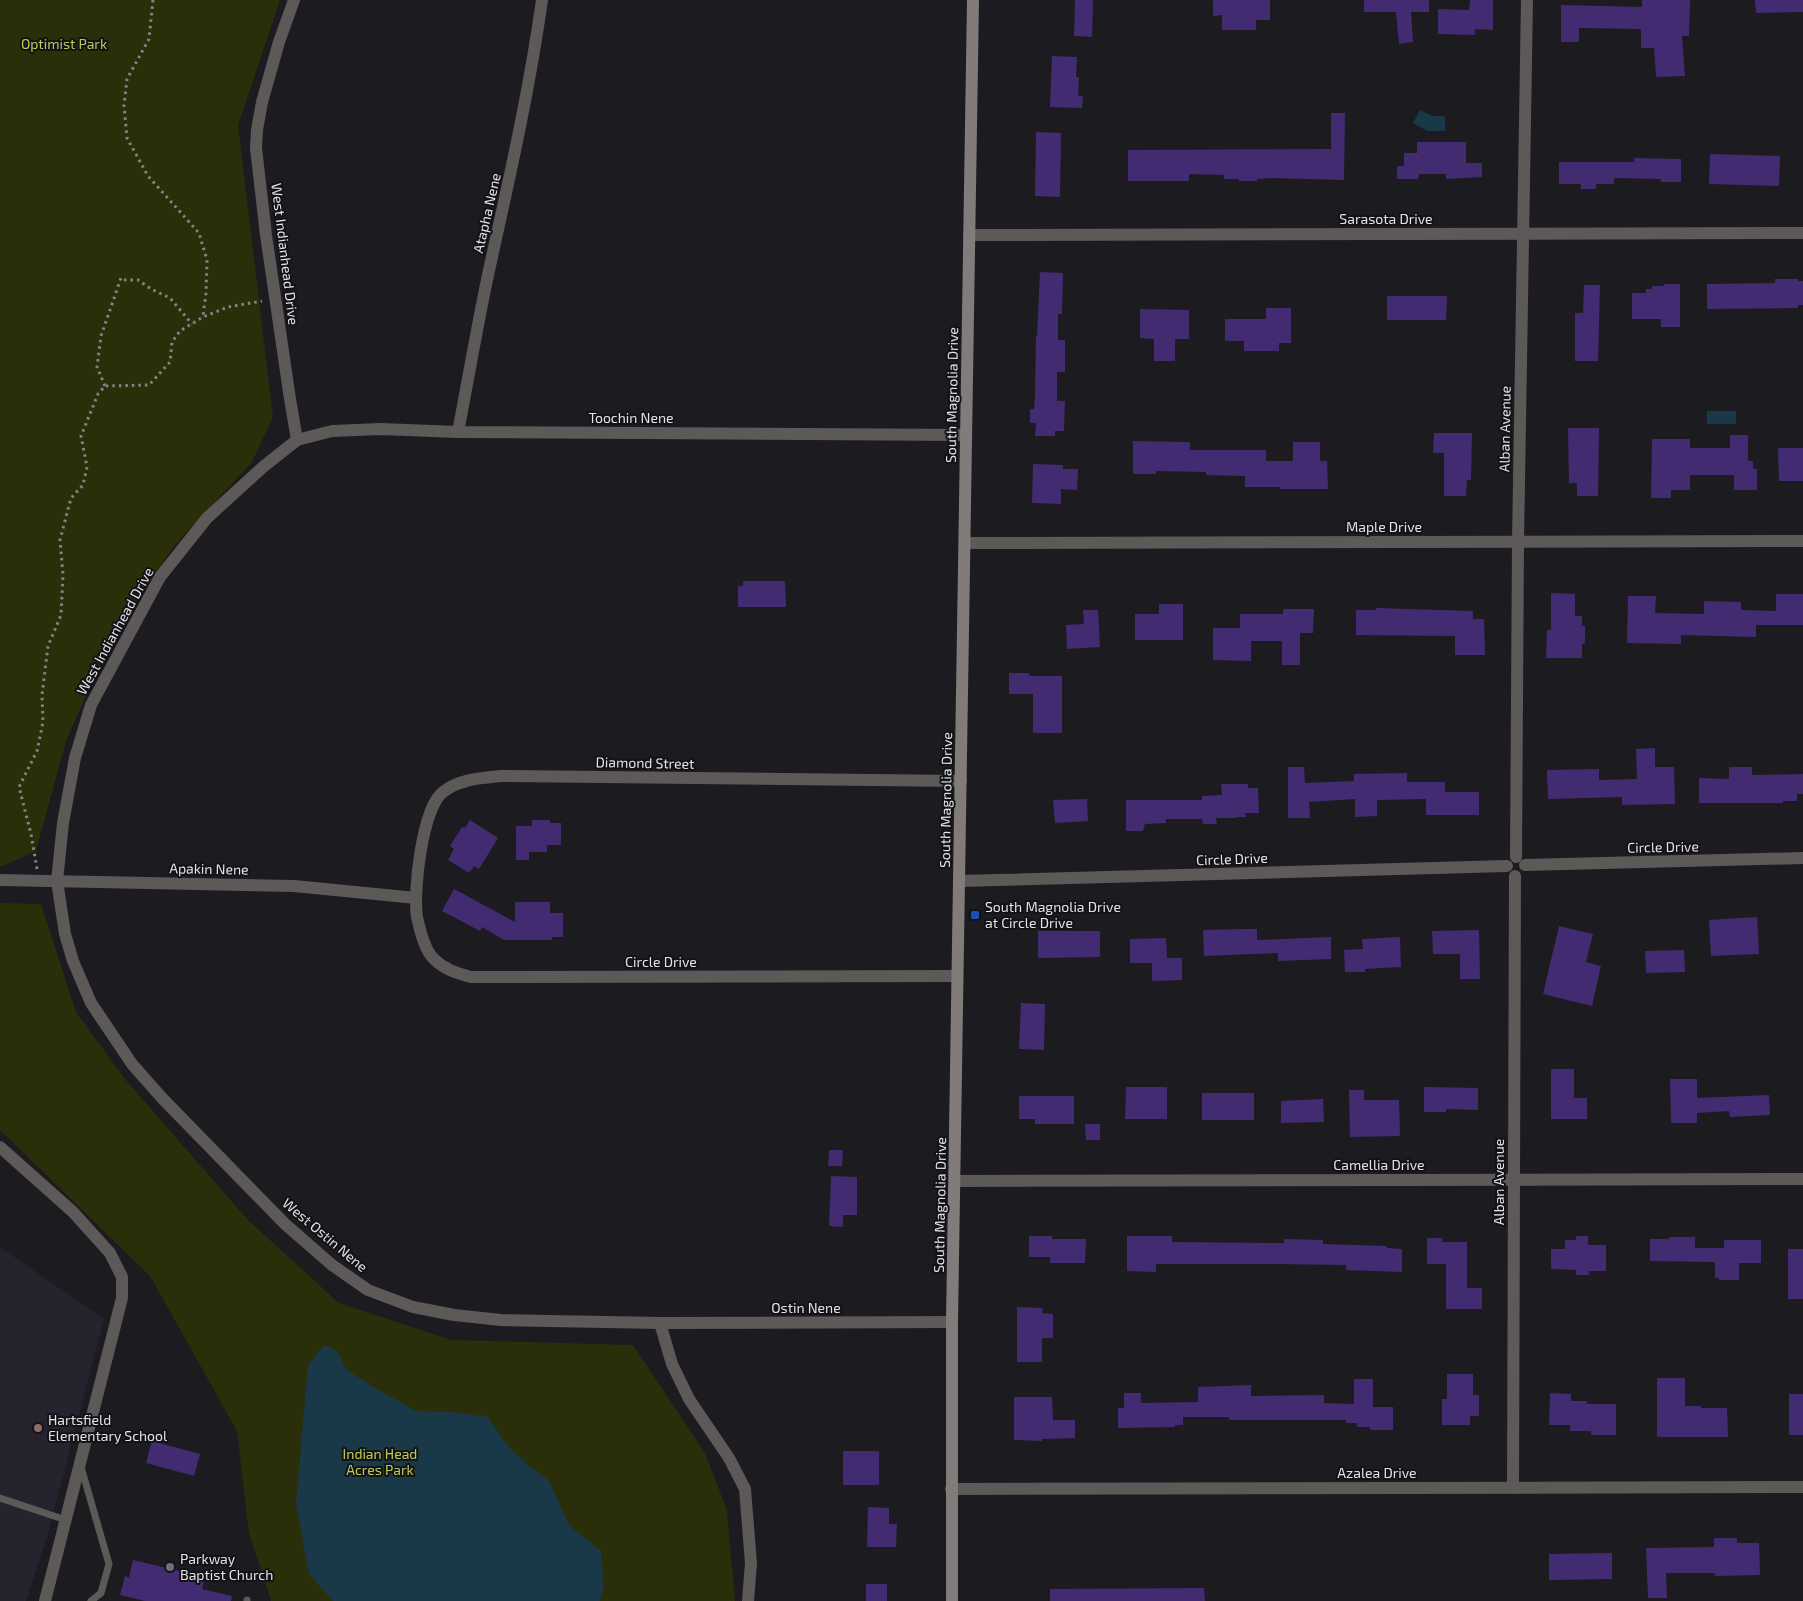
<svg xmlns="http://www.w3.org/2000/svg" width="1803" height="1601" font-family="'Exo 2',sans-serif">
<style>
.built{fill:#25232e}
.green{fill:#2a2f09}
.water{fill:#193948}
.building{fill:#432b72}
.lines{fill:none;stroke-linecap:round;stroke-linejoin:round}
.path{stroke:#848387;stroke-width:3;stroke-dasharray:2.5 4;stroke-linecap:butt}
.service{stroke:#5c5958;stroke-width:7}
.minor{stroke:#5c5958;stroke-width:12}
.tertiary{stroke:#5c5958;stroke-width:12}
.secondary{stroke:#817c7a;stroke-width:12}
.transit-dot{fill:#1a4fb4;stroke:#131217;stroke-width:2}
.education-dot{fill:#8d6e63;stroke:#131217;stroke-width:2}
.worship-dot{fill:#6b7280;stroke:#131217;stroke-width:2}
.labels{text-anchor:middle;stroke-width:4;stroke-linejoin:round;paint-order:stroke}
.park-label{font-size:14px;fill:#bccd53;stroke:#131217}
.street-label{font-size:14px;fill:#e3e2e6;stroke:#131217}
.poi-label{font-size:14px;fill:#e3e2e6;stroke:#131217;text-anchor:start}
</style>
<rect width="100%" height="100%" fill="#1c1b20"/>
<polygon class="built" points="0,1247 104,1319 47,1537 26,1601 0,1601"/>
<g class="green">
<polygon points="0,0 280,0 238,125 273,417 252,462 174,546 112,637 66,741 36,851 3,866 0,866"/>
<polygon points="0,903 41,904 76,1012 125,1079 247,1219 339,1303 451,1340 633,1345 705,1453 727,1510 735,1601 271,1601 249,1533 237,1431 150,1276 0,1130"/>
</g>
<g class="water">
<polygon points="1420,110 1433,116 1445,116 1445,131 1427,131 1413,123"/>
<rect x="1707" y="411" width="29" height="13"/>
<polygon points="324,1345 337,1351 347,1370 372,1386 416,1411 454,1412 488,1417 506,1444 527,1464 549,1481 569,1525 601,1551 604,1588 600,1601 333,1601 309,1574 296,1504 308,1365"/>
</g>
<g class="building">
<polygon points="1075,0 1093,0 1092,37 1074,36"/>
<polygon points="1213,0 1270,0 1270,20 1256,20 1256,30 1222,30 1222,15 1213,16"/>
<polygon points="1364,0 1429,0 1429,12 1411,12 1413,42 1399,44 1396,12 1364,12"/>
<polygon points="1470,0 1493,0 1493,30 1475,29 1475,35 1438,34 1438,9 1469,10"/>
<polygon points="1642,0 1690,0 1689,36 1682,36 1685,76 1656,77 1654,48 1641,48 1641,29 1579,28 1579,42 1561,42 1561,5 1642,7"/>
<polygon points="1755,0 1803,0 1803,12 1756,13"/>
<polygon points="1052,56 1077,57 1076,77 1079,77 1078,96 1083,96 1082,108 1050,107"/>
<polygon points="1331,113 1345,113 1344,180 1270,178 1257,179 1257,181 1239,181 1239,179 1224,179 1224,175 1189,174 1189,181 1128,181 1128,150 1331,149"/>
<polygon points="1036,132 1061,133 1060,197 1035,196"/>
<polygon points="1417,142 1466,142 1466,163 1482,163 1482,177 1446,179 1446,174 1419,174 1418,179 1397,179 1397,166 1404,166 1404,153 1417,153"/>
<polygon points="1710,154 1780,156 1779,186 1709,184"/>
<polygon points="1634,158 1681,159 1681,182 1661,182 1661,179 1614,178 1614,184 1596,184 1596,189 1581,189 1581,184 1559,184 1559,162 1634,162"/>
<polygon points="1040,272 1063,273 1062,314 1058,314 1058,340 1065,340 1065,372 1057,372 1057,401 1065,401 1064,431 1055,431 1055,436 1035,436 1036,423 1030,423 1030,409 1034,409 1035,397 1036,336 1037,336"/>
<polygon points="1775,279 1798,279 1798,281 1803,281 1803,305 1798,305 1798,308 1707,309 1707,284 1775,283"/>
<polygon points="1664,284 1680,284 1680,327 1661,327 1661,319 1632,319 1632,293 1646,293 1646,289 1652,289 1652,286 1664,286"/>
<polygon points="1584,285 1600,285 1598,361 1575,361 1575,313 1583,313"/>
<polygon points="1387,296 1447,296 1446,320 1387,320"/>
<polygon points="1266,308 1291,308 1291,343 1279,343 1279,351 1244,351 1244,341 1225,341 1225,319 1266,319"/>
<polygon points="1140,309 1189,310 1189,339 1175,339 1175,361 1154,361 1154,339 1140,338"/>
<polygon points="1568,428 1599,428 1598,496 1577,496 1577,483 1569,483"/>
<polygon points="1434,433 1472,433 1471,480 1467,480 1466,496 1444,496 1444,453 1433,453"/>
<polygon points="1730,435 1748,435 1748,461 1753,461 1753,469 1757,469 1757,490 1734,490 1734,475 1690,475 1690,490 1671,490 1671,498 1651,498 1652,439 1690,439 1690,448 1730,448"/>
<polygon points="1133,441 1190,442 1190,450 1266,450 1266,461 1293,461 1293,442 1320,442 1320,461 1327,461 1328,489 1280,489 1280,487 1245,487 1245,476 1206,475 1206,472 1156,471 1156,474 1133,474"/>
<polygon points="1778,448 1803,448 1803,481 1779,481"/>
<polygon points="1033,464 1063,465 1063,469 1078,469 1077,490 1061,489 1061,504 1032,503"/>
<polygon points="743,581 785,581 786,607 738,607 738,586 743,586"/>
<polygon points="1551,593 1575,594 1575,616 1582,616 1582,626 1585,626 1585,643 1582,644 1582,658 1546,658 1547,630 1551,630"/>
<polygon points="1776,594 1803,594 1803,625 1756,625 1756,637 1681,635 1681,644 1627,643 1628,596 1656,596 1655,613 1704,614 1704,601 1741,602 1741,610 1776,611"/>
<polygon points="1159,604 1183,604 1183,640 1135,640 1135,614 1159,614"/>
<polygon points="1376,608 1473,611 1473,619 1484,619 1485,655 1455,655 1455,636 1356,635 1356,610 1376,610"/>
<polygon points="1283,609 1314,609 1313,633 1300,633 1300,665 1282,665 1282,641 1251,641 1251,661 1213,660 1213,628 1240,628 1240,614 1283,614"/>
<polygon points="1083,610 1098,610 1100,647 1067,649 1066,625 1084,624"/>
<polygon points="1009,673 1029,673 1029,676 1062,676 1062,733 1033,733 1033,694 1009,694"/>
<polygon points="1655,748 1655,767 1674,767 1675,804 1622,805 1622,797 1548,799 1547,770 1599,769 1599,780 1637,779 1636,749"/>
<polygon points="1288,767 1304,767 1305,783 1354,781 1354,774 1407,773 1407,782 1445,782 1445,792 1479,792 1479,815 1426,815 1426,799 1377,800 1377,816 1355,817 1355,799 1309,802 1310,818 1288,818"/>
<polygon points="1729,767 1752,767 1752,775 1803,774 1803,794 1797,794 1797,801 1783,801 1783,803 1699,803 1699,778 1729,779"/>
<polygon points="1221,784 1248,784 1248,788 1258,788 1259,813 1245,813 1246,817 1237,817 1237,818 1216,818 1217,824 1203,824 1202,819 1166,819 1166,823 1145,824 1143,831 1126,831 1126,800 1202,800 1202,796 1222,795"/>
<polygon points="1087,799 1088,821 1055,823 1053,800"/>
<polygon points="470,820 498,838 479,869 474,866 469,873 448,860 454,849 450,846 462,827 465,828"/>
<polygon points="532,820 550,820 550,823 561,823 561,845 547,845 547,852 529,852 529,860 516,860 516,826 532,826"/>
<polygon points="454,889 515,922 515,902 550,902 550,913 563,913 563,937 552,937 552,940 504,940 482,927 480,931 442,911"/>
<polygon points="1757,917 1759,954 1711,956 1709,920"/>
<polygon points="1559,926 1593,934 1586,962 1601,966 1592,1006 1543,994"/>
<polygon points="1244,929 1257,929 1257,940 1331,937 1331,959 1278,961 1278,953 1204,956 1203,930"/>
<polygon points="1479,930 1480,979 1460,979 1460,954 1433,954 1432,931"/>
<polygon points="1038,931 1100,931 1100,957 1038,958"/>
<polygon points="1400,937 1401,967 1365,969 1365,972 1345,972 1344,950 1363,949 1362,939"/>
<polygon points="1166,938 1167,958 1182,958 1182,980 1152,981 1152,963 1130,963 1130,939"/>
<polygon points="1684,950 1685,972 1646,973 1645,951"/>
<polygon points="1021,1003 1045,1004 1044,1050 1019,1049"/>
<polygon points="1551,1069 1574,1069 1574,1098 1587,1098 1587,1119 1551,1119"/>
<polygon points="1670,1079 1697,1079 1697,1098 1769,1095 1770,1115 1730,1117 1729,1111 1697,1113 1697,1123 1671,1123"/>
<polygon points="1126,1087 1167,1087 1167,1119 1125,1119"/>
<polygon points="1424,1087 1478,1088 1478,1110 1446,1109 1446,1112 1424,1112"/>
<polygon points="1349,1090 1364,1090 1364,1100 1399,1100 1400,1136 1350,1137"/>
<rect x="1202" y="1093" width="52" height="27"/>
<polygon points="1019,1096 1074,1096 1074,1124 1035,1124 1035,1119 1019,1119"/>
<polygon points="1323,1099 1324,1122 1281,1123 1281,1101"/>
<polygon points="1085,1124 1100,1124 1100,1140 1086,1140"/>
<polygon points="829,1150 843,1150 842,1166 828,1166"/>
<polygon points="831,1176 857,1177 857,1215 843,1215 843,1227 829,1226"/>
<polygon points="1029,1236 1052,1236 1052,1239 1086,1239 1085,1263 1050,1263 1050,1257 1029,1257"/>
<polygon points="1127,1236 1172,1236 1172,1242 1284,1243 1284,1239 1323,1240 1323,1244 1387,1246 1387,1248 1402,1249 1402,1272 1346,1270 1346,1265 1274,1264 1156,1264 1156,1272 1127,1271"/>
<polygon points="1576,1236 1588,1236 1588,1245 1606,1245 1606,1271 1589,1271 1589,1275 1576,1275 1576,1270 1551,1269 1551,1249 1565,1249 1565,1240 1576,1240"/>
<polygon points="1669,1237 1695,1237 1695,1248 1724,1248 1724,1240 1761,1240 1761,1263 1739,1263 1739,1280 1719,1280 1719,1278 1715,1278 1715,1262 1650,1261 1650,1239 1669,1239"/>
<polygon points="1427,1238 1442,1238 1442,1242 1467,1242 1467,1288 1482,1288 1482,1309 1446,1309 1446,1264 1427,1264"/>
<rect x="1788" y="1249" width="15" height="50"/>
<polygon points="1017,1307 1043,1308 1042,1313 1053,1314 1053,1338 1042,1338 1042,1362 1017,1362"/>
<polygon points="1447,1374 1473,1374 1473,1395 1479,1395 1479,1416 1470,1416 1470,1425 1442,1425 1442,1399 1447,1399"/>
<polygon points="1657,1378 1685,1378 1685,1406 1701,1406 1701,1408 1727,1408 1728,1437 1657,1437"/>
<polygon points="1354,1379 1373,1379 1373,1407 1393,1407 1393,1430 1370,1430 1370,1427 1357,1427 1357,1423 1346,1423 1346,1420 1229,1420 1229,1417 1183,1417 1183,1425 1175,1425 1175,1427 1118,1428 1118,1408 1124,1408 1124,1393 1141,1393 1141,1403 1198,1402 1198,1387 1251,1385 1251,1396 1324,1395 1324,1403 1354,1404"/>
<polygon points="1550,1393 1571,1394 1571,1401 1587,1401 1587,1404 1616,1404 1616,1435 1591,1435 1591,1431 1570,1431 1570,1425 1549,1425"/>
<rect x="1789" y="1394" width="14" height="41"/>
<polygon points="1014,1397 1052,1397 1053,1420 1075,1420 1075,1438 1042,1439 1042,1441 1014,1440"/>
<polygon points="152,1441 200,1454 194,1476 146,1463"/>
<rect x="843" y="1451" width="36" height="34"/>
<polygon points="868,1507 889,1508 889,1524 897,1524 896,1547 867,1547"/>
<polygon points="1714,1538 1737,1538 1737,1543 1759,1543 1760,1575 1715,1576 1715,1573 1666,1573 1667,1598 1648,1598 1646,1548 1714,1547"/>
<polygon points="1612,1553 1612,1579 1549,1580 1549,1554"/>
<polygon points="133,1560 205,1577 202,1589 232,1596 231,1601 145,1601 120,1595 125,1576 129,1578"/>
<rect x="866" y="1584" width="21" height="17"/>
<polygon points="1204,1588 1205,1601 1050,1601 1050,1589"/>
</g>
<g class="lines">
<g class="path">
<polyline points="153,0 149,39 127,79 124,105 127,138 148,176 199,233 207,260 206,293 203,316"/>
<polyline points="105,386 97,367 101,336 121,278 123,280 138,280 151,289 170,298 192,324"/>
<polyline points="37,869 31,834 19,787 37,751 43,722 42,695 48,646 61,615 63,575 60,540 71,498 83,485 87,467 81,436 98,394 105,386 149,385 170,362 172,342 180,331 203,317 228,307 262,301"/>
</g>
<g class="service">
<polyline points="81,1467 109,1564 101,1593 91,1601"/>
<polyline points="0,1498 66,1520"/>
<polyline points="247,1601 247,1600"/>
</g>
<g class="minor">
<polyline points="294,0 279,42 262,102 257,130 256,148 266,235 290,399 297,440"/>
<polyline points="969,235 1803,233"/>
<path d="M 458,432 C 468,380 477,327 488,275 C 508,184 529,93 542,0"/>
<polyline points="966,543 1803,541"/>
<polyline points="1516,857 1518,542 1527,0"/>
<polyline points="0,880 294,886 416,898"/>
<path d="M 957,976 L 471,977 C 457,973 445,970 434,959 C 424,949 420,930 417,917 C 413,892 422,808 443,792 C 460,779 481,778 501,776 L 961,781"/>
<polyline points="0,1147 73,1212 110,1253 122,1277 122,1298 45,1601"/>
<polyline points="956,1181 1803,1179"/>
<polyline points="952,1322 660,1323 501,1320 454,1315 413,1307 368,1290 332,1265 285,1224 162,1098 132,1064 91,1003 73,961 65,934 57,881 63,823 75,758 91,705 160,577 207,518 263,467 297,440 332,431 381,429 458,432 966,435"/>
<polyline points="660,1323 672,1364 689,1399 729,1458 745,1489 751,1563 748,1601"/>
<polyline points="1513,1488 1515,876"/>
<polyline points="951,1489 1803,1487"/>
</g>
<g class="tertiary">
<polyline points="1525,865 1803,858"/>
<polyline points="959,881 1507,866"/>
</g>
<polyline class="secondary" points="952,1601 952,1322 973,0"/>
</g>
<rect class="transit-dot" x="970" y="910" width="10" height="10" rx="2.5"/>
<circle class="education-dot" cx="38" cy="1428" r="5"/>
<circle class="worship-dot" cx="170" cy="1567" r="5"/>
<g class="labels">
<g class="park-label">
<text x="64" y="49">Optimist Park</text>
<text x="380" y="1459">Indian Head<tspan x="380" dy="16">Acres Park</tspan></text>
</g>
<g class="street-label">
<text transform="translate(487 213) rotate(-77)" y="5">Atapha Nene</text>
<text x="1386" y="224">Sarasota Drive</text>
<text transform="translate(285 254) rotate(83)" y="5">West Indianhead Drive</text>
<text transform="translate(952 395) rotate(-89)" y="5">South Magnolia Drive</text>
<text x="631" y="423">Toochin Nene</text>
<text transform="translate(1505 429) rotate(-89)" y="5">Alban Avenue</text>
<text x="1384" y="532">Maple Drive</text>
<text transform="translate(115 631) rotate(-61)" y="5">West Indianhead Drive</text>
<text transform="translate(645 763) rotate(1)" y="5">Diamond Street</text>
<text transform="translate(946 800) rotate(-89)" y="5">South Magnolia Drive</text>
<text transform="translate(1663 847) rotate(-1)" y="5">Circle Drive</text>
<text transform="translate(1232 859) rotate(-2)" y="5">Circle Drive</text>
<text transform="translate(209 869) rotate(1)" y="5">Apakin Nene</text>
<text x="661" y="967">Circle Drive</text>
<text x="1379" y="1170">Camellia Drive</text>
<text transform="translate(1499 1182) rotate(-90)" y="5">Alban Avenue</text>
<text transform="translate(940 1205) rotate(-89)" y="5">South Magnolia Drive</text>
<text transform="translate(325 1235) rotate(40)" y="5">West Ostin Nene</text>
<text x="806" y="1313">Ostin Nene</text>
<text x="1377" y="1478">Azalea Drive</text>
</g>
<g class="poi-label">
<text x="985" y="912">South Magnolia Drive<tspan x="985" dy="16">at Circle Drive</tspan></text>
<text x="48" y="1425">Hartsfield<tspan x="48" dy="16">Elementary School</tspan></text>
<text x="180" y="1564">Parkway<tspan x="180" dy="16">Baptist Church</tspan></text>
</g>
</g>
</svg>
